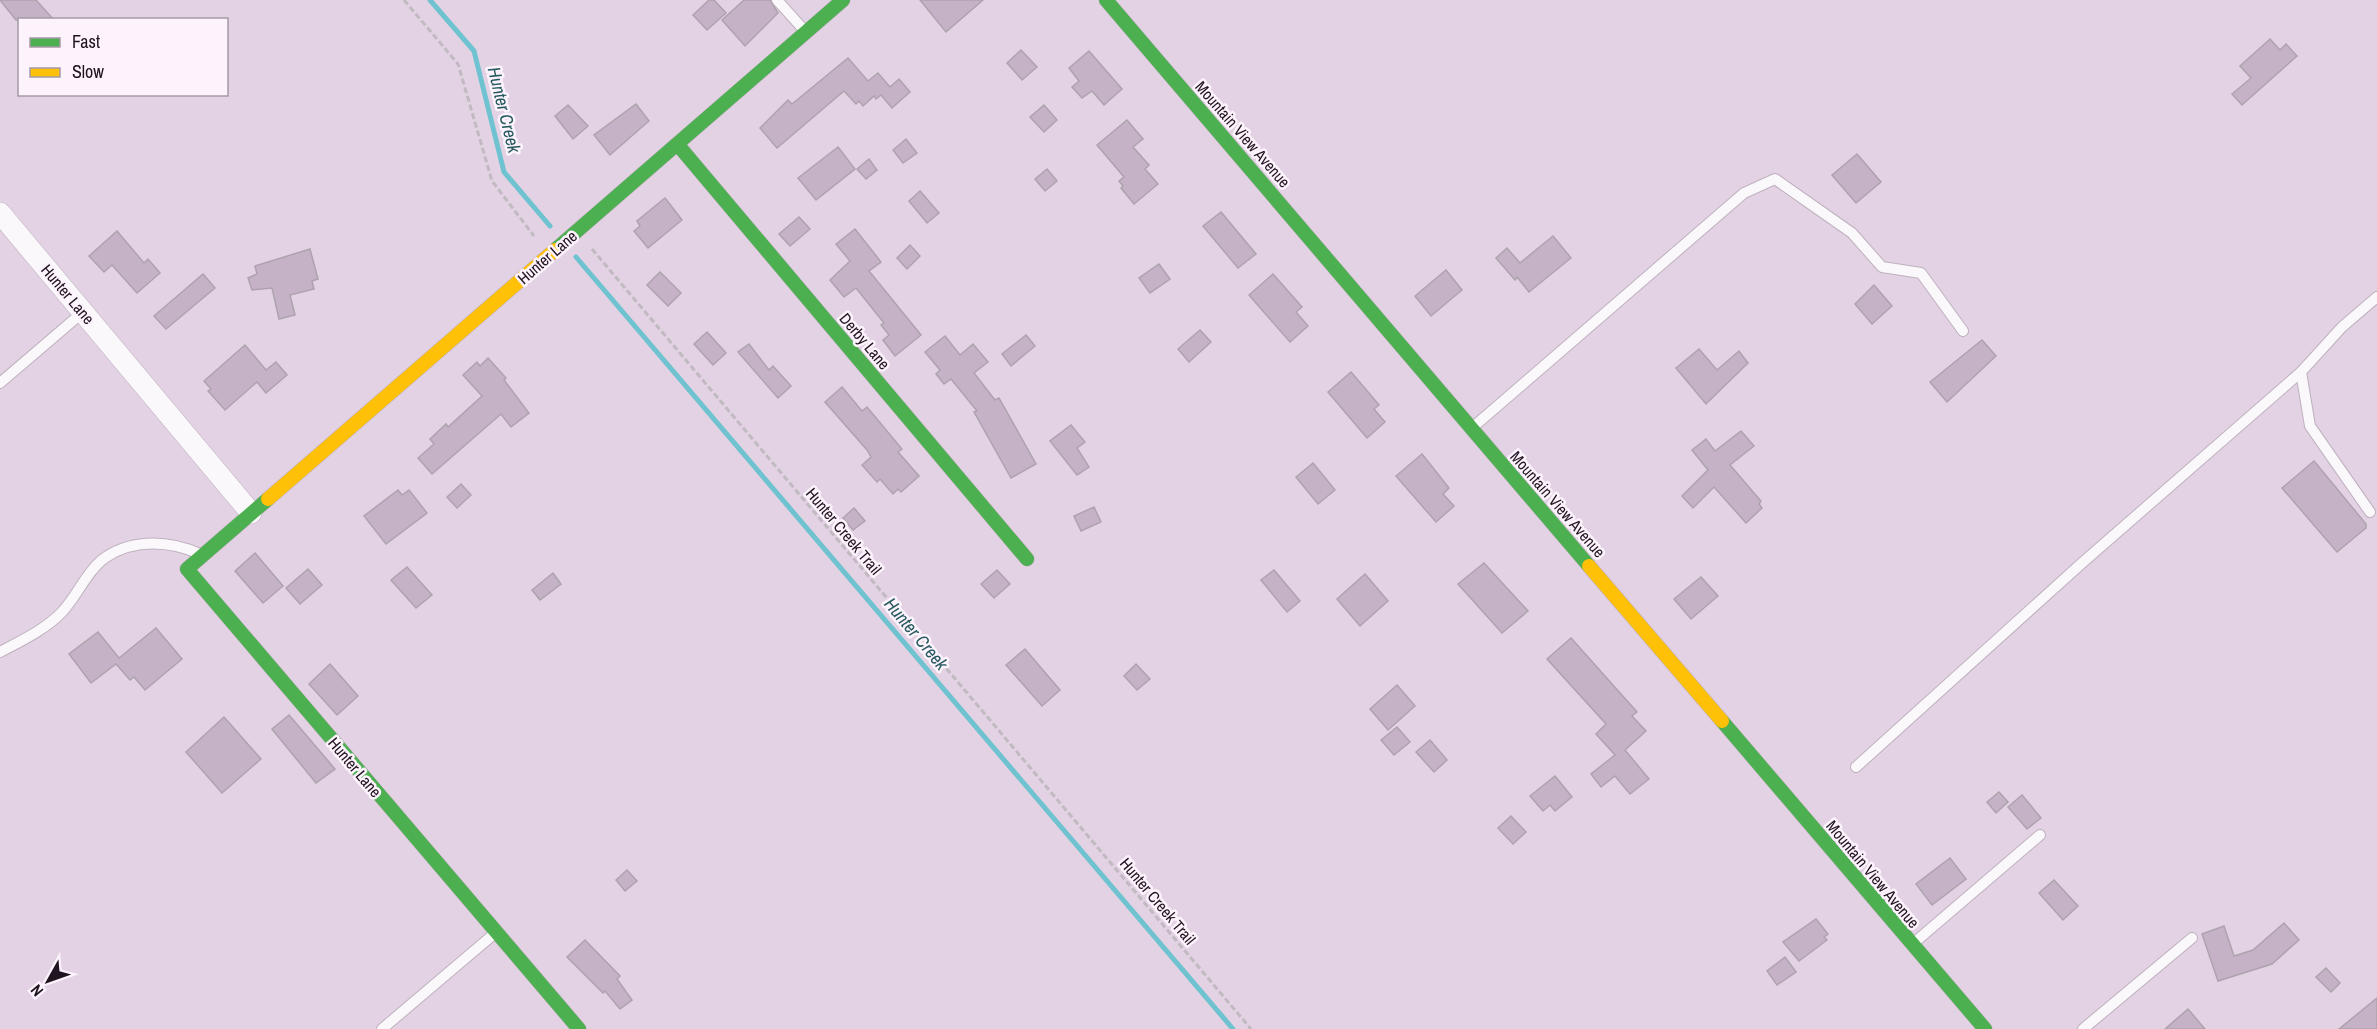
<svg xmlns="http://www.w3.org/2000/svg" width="2377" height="1029" font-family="'Archivo Narrow',sans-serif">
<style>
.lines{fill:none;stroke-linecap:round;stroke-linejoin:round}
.stream{stroke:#6fc2cf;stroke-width:5}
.building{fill:#c5b2c6;stroke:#afa2af;stroke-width:1.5}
.lane-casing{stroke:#beb1bf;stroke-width:12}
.street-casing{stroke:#beb1bf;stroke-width:22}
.fast-casing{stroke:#beb1bf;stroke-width:15}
.slow-casing{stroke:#beb1bf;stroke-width:15}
.path{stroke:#c1bac1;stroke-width:3;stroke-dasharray:6 3;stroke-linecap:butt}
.lane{stroke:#fbf8fb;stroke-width:10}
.street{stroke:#fbf8fb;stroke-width:21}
.fast{stroke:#4caf50;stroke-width:14}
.slow{stroke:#ffc107;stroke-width:14}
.labels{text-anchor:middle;stroke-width:5;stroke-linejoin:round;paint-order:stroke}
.street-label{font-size:16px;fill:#1f1420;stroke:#fdf3fd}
.water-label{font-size:18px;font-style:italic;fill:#265a5f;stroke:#fdf3fd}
</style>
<rect width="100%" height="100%" fill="#e3d2e3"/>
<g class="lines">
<g class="stream">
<polyline points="430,0 474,51 504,172 550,226"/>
<polyline points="576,257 1233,1029"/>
</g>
</g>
<g class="building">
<polygon points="0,0 36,0 54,20 16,20"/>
<polygon points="709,0 714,0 726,13 707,30 693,15"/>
<polygon points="744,0 770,0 778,13 745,46 722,20"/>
<polygon points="920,0 983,0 946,32"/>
<polygon points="2270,39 2280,50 2286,44 2297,56 2242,105 2232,94 2251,78 2240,66"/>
<polygon points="1021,50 1037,67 1022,80 1007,63"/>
<polygon points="1089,51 1122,89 1104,105 1092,91 1082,98 1072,87 1079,81 1069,68"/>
<polygon points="848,58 868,81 878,73 890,87 899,79 910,92 892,108 881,95 876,99 874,96 863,106 859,101 856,104 844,91 777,148 760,128 788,100 792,104"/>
<polygon points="636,104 649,121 610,155 594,135"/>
<polygon points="568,105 588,126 573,139 555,116"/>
<polygon points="1044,105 1057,120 1044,132 1030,117"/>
<polygon points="1127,120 1143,139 1133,147 1149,165 1145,169 1158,184 1134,204 1121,188 1123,186 1119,181 1124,177 1097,145"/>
<polygon points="906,139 917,153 903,163 893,150"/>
<polygon points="838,147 855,169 816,200 798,178"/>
<polygon points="1857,154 1881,182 1856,203 1832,175"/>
<polygon points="869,159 877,170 866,179 857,169"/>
<polygon points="1047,169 1057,181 1045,191 1035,179"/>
<polygon points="920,191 939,213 927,223 909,201"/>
<polygon points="665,198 682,220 648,248 634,231 640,226 637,221"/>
<polygon points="1221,212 1256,254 1238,268 1203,226"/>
<polygon points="799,217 810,229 790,246 779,234"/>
<polygon points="855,229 881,262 869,271 921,335 895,356 883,340 889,335 881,325 884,323 856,288 844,297 830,280 850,261 836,244"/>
<polygon points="117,231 144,263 148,259 160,273 137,293 112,265 104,272 89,256"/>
<polygon points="1553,236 1571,258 1529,292 1517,277 1515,280 1496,258 1507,248 1520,263"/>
<polygon points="910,245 920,256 907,269 897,258"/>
<polygon points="310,249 318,279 312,281 314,289 290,295 295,315 279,319 272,288 252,290 248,278 257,274 255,266"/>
<polygon points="1159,264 1170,279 1150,293 1139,278"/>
<polygon points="1446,270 1462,290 1431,316 1415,296"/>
<polygon points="660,272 681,293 668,306 647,285"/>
<polygon points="203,274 215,288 166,329 154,316"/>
<polygon points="1273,274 1302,307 1296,312 1308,326 1290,342 1249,295"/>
<polygon points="1874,285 1892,306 1872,324 1855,304"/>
<polygon points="1200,330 1211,342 1189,362 1178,349"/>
<polygon points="707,332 726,353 713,365 694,344"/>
<polygon points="1026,335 1035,346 1011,366 1002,354"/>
<polygon points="945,336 960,355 973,344 988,362 974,373 995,400 999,398 1036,464 1011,478 974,412 977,411 951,379 944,384 936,374 940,370 925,352"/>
<polygon points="1982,340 1996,356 1947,402 1930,382"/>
<polygon points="749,344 769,370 773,366 791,386 778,398 738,352"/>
<polygon points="245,345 266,370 276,362 287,375 266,393 257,382 225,410 208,391 211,389 204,381"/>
<polygon points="1699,349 1717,370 1739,351 1748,363 1706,404 1676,368"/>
<polygon points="488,358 506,378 504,380 529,413 511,427 501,414 432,474 418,458 434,444 430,439 446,424 448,427 482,396 463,375 477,362 480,366"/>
<polygon points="1351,372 1379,405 1374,409 1385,422 1367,438 1328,392"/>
<polygon points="842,387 862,411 867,407 902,449 898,452 919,476 901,492 898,489 893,494 880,479 877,482 862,465 871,457 867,450 825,402"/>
<polygon points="1071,425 1085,442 1077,448 1089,467 1077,475 1050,441"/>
<polygon points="1741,431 1754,446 1730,465 1761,501 1759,504 1762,508 1746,523 1714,487 1693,508 1682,496 1708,470 1692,450 1706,439 1715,451"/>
<polygon points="1422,454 1449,488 1443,494 1454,506 1436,522 1396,476"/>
<polygon points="2314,461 2366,524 2366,528 2337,552 2282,488"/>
<polygon points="1313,463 1335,490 1318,504 1296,477"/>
<polygon points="461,484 471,495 457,508 447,497"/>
<polygon points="398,490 402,495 409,490 427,513 386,544 364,516"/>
<polygon points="1094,507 1101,522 1081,531 1074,516"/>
<polygon points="854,508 865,521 853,530 843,518"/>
<polygon points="255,553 283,586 263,603 235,571"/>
<polygon points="1484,563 1528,611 1502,633 1458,584"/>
<polygon points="407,567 432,595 416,608 391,580"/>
<polygon points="308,569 322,585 300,604 286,588"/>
<polygon points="997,570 1010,584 994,598 981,584"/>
<polygon points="1274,570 1300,601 1287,612 1261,580"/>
<polygon points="553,573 561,584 540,600 532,590"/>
<polygon points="1365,574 1388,601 1360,626 1337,599"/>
<polygon points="1701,577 1718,596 1691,619 1674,599"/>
<polygon points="156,628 182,659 145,690 134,677 130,680 116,664 91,683 69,654 98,632 119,658"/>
<polygon points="1571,638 1637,712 1632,716 1646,731 1625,750 1649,779 1630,794 1615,776 1601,787 1591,774 1615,755 1596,734 1606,724 1547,659"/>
<polygon points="1025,649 1060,690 1042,706 1006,665"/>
<polygon points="330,664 358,696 337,715 309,684"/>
<polygon points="1136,664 1150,679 1137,690 1124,676"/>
<polygon points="1397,685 1415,706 1388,730 1370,709"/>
<polygon points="289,715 335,769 316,783 272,729"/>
<polygon points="224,717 261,759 222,793 186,752"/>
<polygon points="1397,727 1410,742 1394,755 1381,740"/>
<polygon points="1430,740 1447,760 1434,772 1416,752"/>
<polygon points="1555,776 1572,797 1555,811 1550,805 1543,811 1530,796"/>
<polygon points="1999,792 2008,802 1996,813 1987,802"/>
<polygon points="2022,795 2041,818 2027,829 2008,807"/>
<polygon points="1511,816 1526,832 1513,844 1498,828"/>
<polygon points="1950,858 1966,879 1932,905 1916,884"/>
<polygon points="627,870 637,881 625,891 616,880"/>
<polygon points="2054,880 2078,906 2063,920 2039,893"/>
<polygon points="1816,919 1828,934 1824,937 1827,940 1799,961 1783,942"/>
<polygon points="2284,923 2299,940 2272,964 2218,981 2202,934 2224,926 2234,956 2253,950"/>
<polygon points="585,940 620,976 617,979 632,1000 620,1009 605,991 603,993 567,957"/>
<polygon points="1785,957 1796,972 1777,985 1767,971"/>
<polygon points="2326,968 2340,983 2331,992 2316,977"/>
<polygon points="2377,998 2377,1029 2339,1029"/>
<polygon points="2188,1009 2205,1029 2165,1029"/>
</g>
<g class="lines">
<g class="lane-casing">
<g id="lane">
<polyline points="777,0 804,30"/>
<polyline points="0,383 83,312"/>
<polyline points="1472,428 1744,193 1775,179 1852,233 1882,267 1921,273 1963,331"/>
<polyline points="2370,512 2310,426 2301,372 2342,327 2377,297"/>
<path d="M 0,652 C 21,641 46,629 62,612 C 77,596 88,569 106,557 C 135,538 171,541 200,554"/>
<polyline points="1856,767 2082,563 2301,372"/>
<polyline points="1915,942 2040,835"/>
<polyline points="382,1029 494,934"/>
<polyline points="2083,1029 2192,938"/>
</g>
</g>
<g class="street-casing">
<polyline id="street" points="0,213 251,513"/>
</g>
<g class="fast-casing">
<g id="fast">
<polyline points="1106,0 1589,566"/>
<polyline points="678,145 1027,559"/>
<polyline points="555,250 843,0"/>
<polyline points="268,499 187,569 579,1029"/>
<polyline points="1722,721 1985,1029"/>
</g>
</g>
<g class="slow-casing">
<g id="slow">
<polyline points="268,499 555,250"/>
<polyline points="1589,566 1722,721"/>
</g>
</g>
<g class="path">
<polyline points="404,0 458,64 492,181 534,236"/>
<polyline points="592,249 1251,1029"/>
</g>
<use href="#lane" class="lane"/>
<use href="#street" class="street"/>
<use href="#fast" class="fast"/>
<use href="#slow" class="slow"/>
</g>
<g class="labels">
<g class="street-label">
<text transform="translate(1243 134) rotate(49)" y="6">Mountain View Avenue</text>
<text transform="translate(547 257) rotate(-41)" y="6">Hunter Lane</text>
<text transform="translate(68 294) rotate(50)" y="6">Hunter Lane</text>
<text transform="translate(865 341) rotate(50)" y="6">Derby Lane</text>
<text transform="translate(1558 504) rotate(49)" y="6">Mountain View Avenue</text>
<text transform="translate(844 531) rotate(50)" y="6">Hunter Creek Trail</text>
<text transform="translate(355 767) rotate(50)" y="6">Hunter Lane</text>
<text transform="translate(1873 874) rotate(50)" y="6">Mountain View Avenue</text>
<text transform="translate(1158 901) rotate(50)" y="6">Hunter Creek Trail</text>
</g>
<g class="water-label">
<text transform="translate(504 110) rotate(76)" y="6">Hunter Creek</text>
<text transform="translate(916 634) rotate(50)" y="6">Hunter Creek</text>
</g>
</g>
<rect x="18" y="18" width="210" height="78" fill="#fdf3fd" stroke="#a49aa5" stroke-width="1.5"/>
<rect x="30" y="38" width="30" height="9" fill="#4caf50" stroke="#a49aa5" stroke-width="1.5"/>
<text x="72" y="48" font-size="18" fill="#1f1420">Fast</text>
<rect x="30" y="68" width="30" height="9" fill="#ffc107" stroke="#a49aa5" stroke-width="1.5"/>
<text x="72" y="78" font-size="18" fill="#1f1420">Slow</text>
<g transform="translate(48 981) rotate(230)" stroke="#fdf3fd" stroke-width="4.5" paint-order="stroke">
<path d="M0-4.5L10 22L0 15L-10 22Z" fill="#1f1420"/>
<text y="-9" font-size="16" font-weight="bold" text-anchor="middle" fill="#1f1420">N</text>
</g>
</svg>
